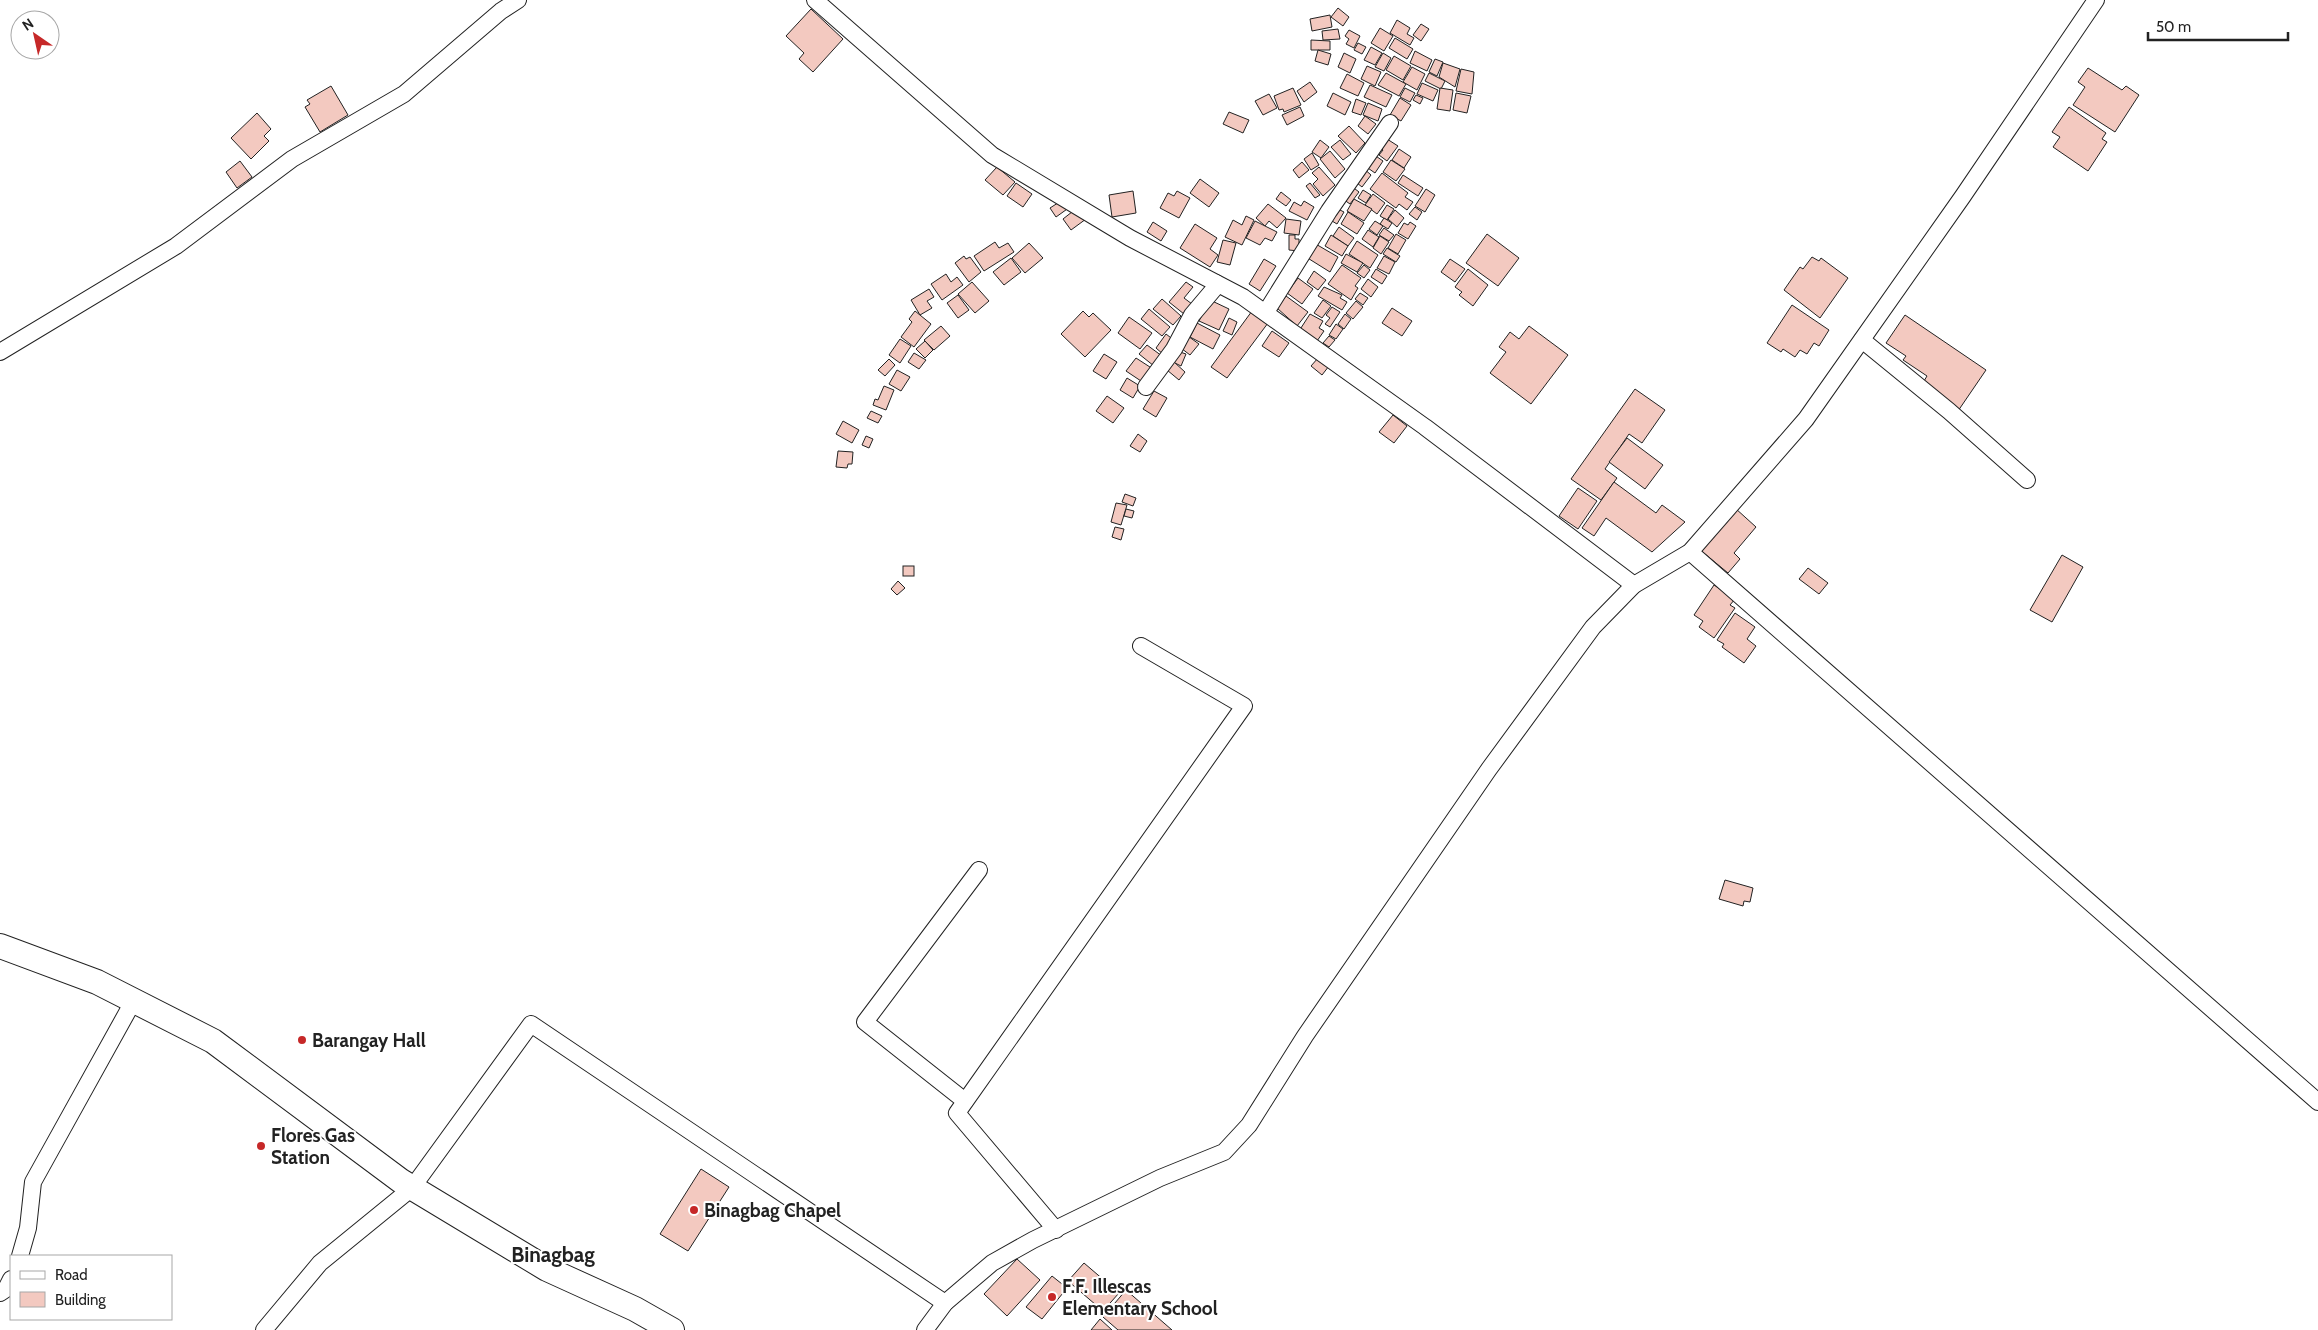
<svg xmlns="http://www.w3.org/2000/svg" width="2318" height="1330" font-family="Cabin,sans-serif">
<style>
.building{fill:#f3c9c0;stroke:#222}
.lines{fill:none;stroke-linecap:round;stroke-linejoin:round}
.street-casing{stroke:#222;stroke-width:18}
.secondary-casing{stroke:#222;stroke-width:26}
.street{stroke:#fff;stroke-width:16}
.secondary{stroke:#fff;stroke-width:24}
.poi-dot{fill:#c62828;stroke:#fff;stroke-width:2}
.labels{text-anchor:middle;stroke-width:4;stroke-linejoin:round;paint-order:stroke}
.poi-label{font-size:19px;font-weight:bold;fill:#222;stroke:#fff;text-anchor:start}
.quarter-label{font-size:21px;font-weight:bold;fill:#222;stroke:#fff}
</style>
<rect width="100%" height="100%" fill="#fff"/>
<g class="building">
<polygon points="1338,8 1349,17 1343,26 1331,17"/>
<polygon points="811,9 843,39 813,72 799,59 804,53 786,36"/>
<polygon points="1330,15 1332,27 1312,31 1310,19"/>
<polygon points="1397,20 1410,28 1407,34 1414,38 1410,45 1390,33"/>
<polygon points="1421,24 1429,29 1421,41 1413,35"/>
<polygon points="1380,28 1393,36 1384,51 1371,43"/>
<polygon points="1338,29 1340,39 1323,40 1322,31"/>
<polygon points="1349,30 1360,36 1354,48 1346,44 1349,39 1345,36"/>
<polygon points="1395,38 1413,49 1407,59 1389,48"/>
<polygon points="1311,40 1330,41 1330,50 1311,50"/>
<polygon points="1358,43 1366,47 1362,54 1354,50"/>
<polygon points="1371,47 1382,53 1375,65 1364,60"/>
<polygon points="1318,50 1331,54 1328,65 1315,61"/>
<polygon points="1415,51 1432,60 1427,71 1410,63"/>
<polygon points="1344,53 1356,59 1350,73 1338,67"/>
<polygon points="1383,53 1391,58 1384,71 1375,67"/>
<polygon points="1394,56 1411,66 1403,80 1386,70"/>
<polygon points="1435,59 1443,62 1437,76 1429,72"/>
<polygon points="1443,63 1460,69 1455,87 1439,77"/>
<polygon points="1367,66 1381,72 1375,86 1361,79"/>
<polygon points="1412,67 1425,74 1417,90 1403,82"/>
<polygon points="2088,68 2122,90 2126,86 2139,95 2115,132 2073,105 2085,87 2078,82"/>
<polygon points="1461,69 1474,72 1472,94 1456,91"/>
<polygon points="1386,73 1406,84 1399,96 1378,85"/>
<polygon points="1429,73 1445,81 1441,89 1425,81"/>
<polygon points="1347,74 1364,83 1358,96 1340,88"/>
<polygon points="1310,82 1317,92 1304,102 1297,91"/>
<polygon points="1422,83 1438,90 1433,101 1417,94"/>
<polygon points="1370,85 1392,95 1386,107 1364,97"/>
<polygon points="331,86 348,115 320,132 305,107 310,104 307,100"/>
<polygon points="1293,88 1301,105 1284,112 1283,109 1279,110 1274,96"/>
<polygon points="1405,88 1415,93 1410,102 1400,97"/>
<polygon points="1440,88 1453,90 1450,111 1437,109"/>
<polygon points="1333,93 1351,102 1345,115 1327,106"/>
<polygon points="1456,93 1471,96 1467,113 1453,110"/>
<polygon points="1269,94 1277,108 1263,115 1255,101"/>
<polygon points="1416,95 1423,98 1420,104 1413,100"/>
<polygon points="1400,98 1411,105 1401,121 1390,115"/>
<polygon points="1356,99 1366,103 1361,115 1352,112"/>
<polygon points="1368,103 1382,109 1378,121 1363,115"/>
<polygon points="1300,107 1304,116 1287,125 1282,115"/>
<polygon points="2069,107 2106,133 2102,139 2107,142 2088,171 2053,147 2060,137 2052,132"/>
<polygon points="1229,112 1249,120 1243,133 1223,124"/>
<polygon points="257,113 271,129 264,136 269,141 251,159 231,138"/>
<polygon points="1365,116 1376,124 1368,134 1358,126"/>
<polygon points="1349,126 1365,143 1356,153 1338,136"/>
<polygon points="1387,139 1398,146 1387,161 1379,155 1383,150 1381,148"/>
<polygon points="1320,140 1329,147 1321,158 1312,152"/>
<polygon points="1340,140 1351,154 1343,160 1331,147"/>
<polygon points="1399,149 1411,157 1404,168 1392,160"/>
<polygon points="1330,151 1345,169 1335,178 1320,159"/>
<polygon points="1312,153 1319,165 1311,170 1304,159"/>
<polygon points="1373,154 1383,161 1375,173 1365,166"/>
<polygon points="1391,160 1405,169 1396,181 1383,172"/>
<polygon points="240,161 252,177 237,188 226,172"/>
<polygon points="1302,162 1309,170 1299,178 1293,170"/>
<polygon points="997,167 1015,182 1003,195 985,180"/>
<polygon points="1319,167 1335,185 1323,196 1313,184 1318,179 1312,173"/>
<polygon points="1362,167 1371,175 1362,187 1352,179"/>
<polygon points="1382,173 1408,193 1405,197 1413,202 1407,210 1399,204 1396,208 1370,189"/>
<polygon points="1403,175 1423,188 1418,196 1398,183"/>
<polygon points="1200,179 1219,193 1209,207 1190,193"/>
<polygon points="1016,183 1032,194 1023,207 1007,196"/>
<polygon points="1310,183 1320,195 1315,198 1306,186"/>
<polygon points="1350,185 1359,192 1350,204 1340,197"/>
<polygon points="1426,189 1435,195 1425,212 1415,206"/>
<polygon points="1363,190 1371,195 1366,203 1358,198"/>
<polygon points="1133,191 1136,213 1112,217 1109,195"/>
<polygon points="1177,191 1190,198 1179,218 1160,208 1168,193 1174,196"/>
<polygon points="1281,192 1291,200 1286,206 1276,199"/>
<polygon points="1373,194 1385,203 1377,214 1365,205"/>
<polygon points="1064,199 1070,207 1056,217 1050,208"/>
<polygon points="1354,199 1372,209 1364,221 1347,211"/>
<polygon points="1304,201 1314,207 1307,220 1289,211 1294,202 1301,206"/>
<polygon points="1268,204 1286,218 1277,228 1269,221 1265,226 1256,218"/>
<polygon points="1387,205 1394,209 1387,220 1380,216"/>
<polygon points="1334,207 1344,212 1337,224 1327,218"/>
<polygon points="1415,207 1422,212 1417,220 1409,214"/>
<polygon points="1077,208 1086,219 1071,230 1063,219"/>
<polygon points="1395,210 1404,218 1397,227 1388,219"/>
<polygon points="1348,212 1364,223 1357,234 1341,224"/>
<polygon points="1246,216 1254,220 1242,245 1225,237 1233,220 1242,225"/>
<polygon points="1384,218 1392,223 1388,229 1380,224"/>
<polygon points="1286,219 1301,221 1299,235 1284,233"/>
<polygon points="1255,221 1277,232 1272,241 1265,238 1260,245 1246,238"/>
<polygon points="1375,221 1383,226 1377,235 1369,229"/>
<polygon points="1153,222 1167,231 1161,241 1147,232"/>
<polygon points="1410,222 1416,226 1408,239 1398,233 1404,223 1408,225"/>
<polygon points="1195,224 1217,238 1210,249 1218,255 1210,267 1180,248"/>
<polygon points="1339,227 1354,238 1348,246 1333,236"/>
<polygon points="1384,228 1394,235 1389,241 1379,235"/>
<polygon points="1368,230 1379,237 1373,247 1362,239"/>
<polygon points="1396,234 1406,240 1398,254 1388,248"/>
<polygon points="1487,234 1519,258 1498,286 1466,263"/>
<polygon points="1289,235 1295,235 1295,239 1299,239 1299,251 1289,250"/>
<polygon points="1331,235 1348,246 1342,256 1325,246"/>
<polygon points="1380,236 1389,242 1381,254 1373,248"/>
<polygon points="1223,240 1236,243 1230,265 1217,262"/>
<polygon points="1357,241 1378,255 1370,268 1349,254"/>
<polygon points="995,242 999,248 1008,243 1014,252 984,271 974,256"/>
<polygon points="1029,243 1043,258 1025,273 1012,258"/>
<polygon points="1314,243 1338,257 1330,272 1306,257"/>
<polygon points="1387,248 1400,256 1396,262 1383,254"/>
<polygon points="1346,254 1363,263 1357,272 1341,263"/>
<polygon points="964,256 966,259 970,257 981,272 969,282 955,263"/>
<polygon points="1384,256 1395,262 1389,274 1377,268"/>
<polygon points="1812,257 1819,261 1821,258 1848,278 1820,318 1784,290 1800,267 1803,269"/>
<polygon points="1011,258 1021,272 1004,285 993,272"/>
<polygon points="1264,259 1276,266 1260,291 1249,284"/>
<polygon points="1450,259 1465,269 1455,282 1441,272"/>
<polygon points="1342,265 1361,278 1355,286 1358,288 1351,300 1328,284"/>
<polygon points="1364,265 1370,270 1364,278 1357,273"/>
<polygon points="1376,269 1387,276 1382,284 1371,277"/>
<polygon points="1468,269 1488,285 1473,306 1459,295 1462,292 1455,287"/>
<polygon points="1314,271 1326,280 1318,290 1307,282"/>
<polygon points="946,274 951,282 957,277 963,285 942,300 931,284"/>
<polygon points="1298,278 1313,289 1302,304 1287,293"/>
<polygon points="1368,279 1378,287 1371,297 1361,289"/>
<polygon points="972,282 989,301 975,313 958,294"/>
<polygon points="1186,282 1193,287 1184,298 1192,304 1184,314 1169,302"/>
<polygon points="1324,287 1342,295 1340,298 1347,302 1342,310 1318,296"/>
<polygon points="929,289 934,297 927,301 932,308 920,315 911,300"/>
<polygon points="1360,293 1368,298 1363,305 1355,299"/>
<polygon points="958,295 969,310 958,318 947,303"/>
<polygon points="1286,296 1308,312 1297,326 1277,308"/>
<polygon points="1162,299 1181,316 1173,325 1153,309"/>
<polygon points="1210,300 1229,309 1219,330 1199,321"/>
<polygon points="1323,300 1331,306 1322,318 1314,313"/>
<polygon points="1356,301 1363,307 1353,319 1346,313"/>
<polygon points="1792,305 1829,330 1819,346 1814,343 1807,354 1800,350 1795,357 1783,349 1781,352 1767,343"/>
<polygon points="1332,307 1340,312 1330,327 1325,324 1330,318 1326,315"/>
<polygon points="1392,308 1412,321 1402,336 1382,323"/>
<polygon points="1149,309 1170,327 1162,336 1141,319"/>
<polygon points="915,311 931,324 914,347 901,337 912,322 909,319"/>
<polygon points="1083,311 1089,317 1093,313 1111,330 1085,357 1061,334"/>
<polygon points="1252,311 1268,323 1227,378 1211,367"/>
<polygon points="1310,314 1323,321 1319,328 1324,331 1317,341 1299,331"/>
<polygon points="1345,314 1351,319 1344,329 1338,324"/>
<polygon points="1905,315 1986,370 1958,411 1921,386 1927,376 1903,360 1906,356 1886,343"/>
<polygon points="1129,317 1152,333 1140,349 1118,333"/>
<polygon points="1229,318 1237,322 1232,335 1223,331"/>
<polygon points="1197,323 1220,335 1213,349 1190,337"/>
<polygon points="1336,324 1343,329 1336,339 1329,335"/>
<polygon points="941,326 950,336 934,350 924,340"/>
<polygon points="1529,326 1568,355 1531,404 1490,373 1506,352 1499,347 1510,332 1519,339"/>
<polygon points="1272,331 1289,343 1279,357 1262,346"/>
<polygon points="1166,334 1175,341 1164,355 1156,348"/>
<polygon points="1185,334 1199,344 1190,355 1177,345"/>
<polygon points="1329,336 1335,340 1329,347 1323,343"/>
<polygon points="900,339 911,346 900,363 889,355"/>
<polygon points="925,341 933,350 925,358 916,349"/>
<polygon points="1147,345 1162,356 1154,366 1139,354"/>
<polygon points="1177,351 1186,354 1181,366 1173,362"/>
<polygon points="914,353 926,360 919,369 908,362"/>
<polygon points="1104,354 1117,362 1106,379 1093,371"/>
<polygon points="1136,358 1153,369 1144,383 1126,371"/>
<polygon points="1318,358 1329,366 1322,375 1311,366"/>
<polygon points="889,359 895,365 885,376 878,370"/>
<polygon points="1174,362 1185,372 1179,380 1167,370"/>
<polygon points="897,370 910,377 901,391 889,384"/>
<polygon points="1127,378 1140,386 1133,398 1120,390"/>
<polygon points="884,386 894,390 886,410 873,405 875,399 878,400"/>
<polygon points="1635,389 1665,410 1642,443 1629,434 1605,469 1617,478 1601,500 1571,479"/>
<polygon points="1154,391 1167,398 1156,417 1143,409"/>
<polygon points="1107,396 1124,408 1113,423 1096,411"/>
<polygon points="871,411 882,416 878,423 867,418"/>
<polygon points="1393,415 1407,426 1394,443 1379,432"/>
<polygon points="843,421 859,430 852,443 836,434"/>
<polygon points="1138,434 1147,441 1140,452 1130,446"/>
<polygon points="866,436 873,439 869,448 862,445"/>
<polygon points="1627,438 1663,465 1645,489 1609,462"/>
<polygon points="838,451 853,452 852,464 848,464 847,468 836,467"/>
<polygon points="1614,482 1656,513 1662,505 1685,522 1652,552 1606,518 1594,536 1582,528"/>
<polygon points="1578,488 1597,501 1578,529 1559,516"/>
<polygon points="1125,494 1136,498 1133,506 1122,502"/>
<polygon points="1116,503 1127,505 1121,525 1111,522"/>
<polygon points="1735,508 1756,527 1734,553 1740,559 1728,573 1699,549"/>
<polygon points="1126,509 1134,511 1132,518 1124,516"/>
<polygon points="1115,527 1124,529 1121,540 1112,537"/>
<polygon points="2062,555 2083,567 2052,622 2030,610"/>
<rect x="903" y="566" width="11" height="10"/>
<polygon points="1808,568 1828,583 1819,594 1799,579"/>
<polygon points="898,581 905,588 897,595 891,589"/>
<polygon points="1714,585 1735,599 1730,605 1735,608 1714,638 1699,627 1703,621 1694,615"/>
<polygon points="1735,613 1755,627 1747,639 1756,646 1744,663 1722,647 1724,644 1717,640"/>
<polygon points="1725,880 1753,888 1750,902 1744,901 1743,906 1719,899"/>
<polygon points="701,1169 729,1187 688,1251 660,1234"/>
<polygon points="1017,1259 1040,1280 1007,1316 984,1294"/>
<polygon points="1084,1263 1119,1293 1103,1311 1068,1281"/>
<polygon points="1052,1276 1067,1288 1042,1319 1026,1307"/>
<polygon points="1126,1290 1172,1330 1118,1330 1103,1317"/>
<polygon points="1100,1319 1112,1330 1091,1330"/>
</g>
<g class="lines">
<g class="street-casing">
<g id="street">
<polyline points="815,0 992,155 1130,238 1243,297 1425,427 1634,585"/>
<polyline points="1266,312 1329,211 1390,123"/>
<polyline points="1862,340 1949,411 2027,480"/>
<polyline points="0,352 176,246 292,159 404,94 501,11 518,0"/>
<polyline points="1146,387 1174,349 1192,315 1214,289 1216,283"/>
<polyline points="1690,552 2318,1102"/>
<polyline points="965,1101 865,1022 979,870"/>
<polyline points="1056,1230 957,1113 1244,706 1141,646"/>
<polyline points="20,1256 28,1228 33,1182 134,1000"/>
<polyline points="0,1293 6,1289 11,1279"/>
<polyline points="264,1330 320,1263 412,1188 531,1024 945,1303"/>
<polyline points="925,1330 945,1303 992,1263 1033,1240 1160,1178 1224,1152 1249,1125 1305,1036 1489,769 1593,627 1634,585 1690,552 1806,419 1963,196 2096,0"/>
</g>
</g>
<g class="secondary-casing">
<polyline id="secondary" points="0,946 97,982 213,1041 401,1181 547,1269 635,1309 672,1330"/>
</g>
<use href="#street" class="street"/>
<use href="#secondary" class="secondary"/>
</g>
<g class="poi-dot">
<circle cx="302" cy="1040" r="5"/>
<circle cx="261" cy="1146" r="5"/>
<circle cx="694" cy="1210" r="5"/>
<circle cx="1052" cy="1297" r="5"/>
</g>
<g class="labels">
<g class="poi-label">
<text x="312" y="1047">Barangay Hall</text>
<text x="271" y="1142">Flores Gas<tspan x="271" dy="22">Station</tspan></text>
<text x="704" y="1217">Binagbag Chapel</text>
<text x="1062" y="1293">F.F. Illescas<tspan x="1062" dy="22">Elementary School</tspan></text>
</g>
<g class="quarter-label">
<text x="553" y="1262">Binagbag</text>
</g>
</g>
<rect x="10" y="1255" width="162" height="65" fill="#ffffff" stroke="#a7a7a7"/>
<rect x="20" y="1271" width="25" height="8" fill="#ffffff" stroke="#a7a7a7"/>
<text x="55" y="1280" font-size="15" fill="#222222">Road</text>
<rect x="20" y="1292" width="25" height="15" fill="#f3c9c0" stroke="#a7a7a7"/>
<text x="55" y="1305" font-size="15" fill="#222222">Building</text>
<g transform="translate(35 35) rotate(326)"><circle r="24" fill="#ffffff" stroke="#a7a7a7"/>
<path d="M0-4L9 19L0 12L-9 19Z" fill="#c62828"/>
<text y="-8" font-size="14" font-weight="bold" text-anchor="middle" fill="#222222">N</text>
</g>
<path d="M2148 32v8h140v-8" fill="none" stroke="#222222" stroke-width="2.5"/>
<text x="2156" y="32" font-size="15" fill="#222222" stroke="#ffffff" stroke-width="4" paint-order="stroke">50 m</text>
</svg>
